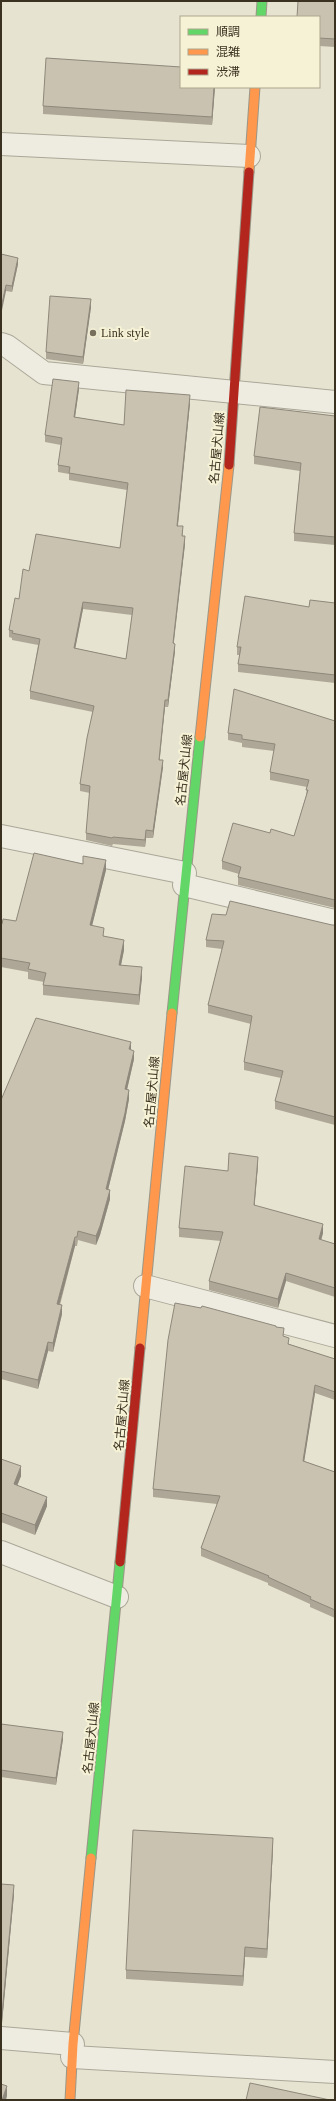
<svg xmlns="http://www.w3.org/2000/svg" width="336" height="2101" font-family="'Times New Roman','Noto Sans JP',serif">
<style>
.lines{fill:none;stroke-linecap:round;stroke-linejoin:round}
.street-casing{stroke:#aba798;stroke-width:24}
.fast-casing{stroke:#9b9788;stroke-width:11}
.slow-casing{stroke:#9b9788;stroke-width:11}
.jam-casing{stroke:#9b9788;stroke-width:11}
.street{stroke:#eeece1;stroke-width:22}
.fast{stroke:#63d668;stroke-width:9}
.slow{stroke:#ff974d;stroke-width:9}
.jam{stroke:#b3261e;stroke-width:9}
.wall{fill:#aea797;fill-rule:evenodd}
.shaded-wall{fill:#8d887b}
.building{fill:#cac2b0;stroke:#8d887b;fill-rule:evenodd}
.poi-dot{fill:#776f5e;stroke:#f6f2d6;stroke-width:1.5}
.labels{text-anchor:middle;stroke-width:4;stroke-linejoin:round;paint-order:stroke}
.poi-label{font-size:12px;fill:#3b3120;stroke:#f6f2d6;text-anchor:start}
.street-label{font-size:12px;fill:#3b3120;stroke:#f6f2d6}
</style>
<rect width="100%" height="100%" fill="#e6e3d0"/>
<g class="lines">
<g class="street-casing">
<g id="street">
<polyline points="1,144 249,156"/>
<polyline points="1,344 7,346 44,373 335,402"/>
<polyline points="1,836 185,873"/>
<polyline points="184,885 335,921"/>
<polyline points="145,1286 335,1336"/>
<polyline points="1,1552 117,1597"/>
<polyline points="1,2038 73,2044"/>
<polyline points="72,2057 335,2072"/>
</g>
</g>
<g class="fast-casing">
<g id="fast">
<polyline points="261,17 262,1"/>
<polyline points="172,1013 200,737"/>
<polyline points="91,1858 120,1562"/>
</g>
</g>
<g class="slow-casing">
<g id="slow">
<polyline points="249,172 255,87"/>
<polyline points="200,737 229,465"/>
<polyline points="140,1348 172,1013"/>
<polyline points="70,2100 73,2044 91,1858"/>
</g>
</g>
<g class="jam-casing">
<g id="jam">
<polyline points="229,465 249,172"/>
<polyline points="120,1562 140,1348"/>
</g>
</g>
<use href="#street" class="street"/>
<use href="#fast" class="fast"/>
<use href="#slow" class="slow"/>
<use href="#jam" class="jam"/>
</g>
<g class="wall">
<polygon points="335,1 335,47 319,46 319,17"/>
<polygon points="215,87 212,125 43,114 43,106"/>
<polygon points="1,254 18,264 12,292 6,291"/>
<polygon points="91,307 83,364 46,359 46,352"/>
<path d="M 79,389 L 75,417 L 124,425 L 190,403 L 178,526 L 183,534 L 182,536 L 185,544 L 173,643 L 175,651 L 168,707 L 165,707 L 159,760 L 163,767 L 153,838 L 146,838 L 145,847 L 113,844 L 112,846 L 86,840 L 86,833 L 90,793 L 80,791 L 80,784 L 93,712 L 30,699 L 30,691 L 38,645 L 12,640 L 12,638 L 9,637 L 9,630 L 29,571 L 120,548 L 127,490 L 69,480 L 69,474 L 58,472 L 58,465 L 61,445 L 45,442 L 45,435 ZM 83,609 L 132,615 L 126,659 L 75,648 Z"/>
<polygon points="335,416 335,545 294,541 294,533 300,471 254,464 254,456"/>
<polygon points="335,603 335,683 238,672 238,664 240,655 237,655 237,647 309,607"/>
<polygon points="335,721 335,908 238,885 238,877 239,874 222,869 222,861 270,833 294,836 306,796 307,787 270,780 270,772 274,751 242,747 242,743 228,740 228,733"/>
<polygon points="106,870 92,925 104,936 124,950 121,965 142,977 139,1005 43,995 43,985 44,982 28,979 28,972 1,967 1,924 16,921"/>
<polygon points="332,925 335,925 335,1125 275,1109 275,1101 281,1078 244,1070 244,1062 251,1024 208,1013 208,1005 222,949 206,947 206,940"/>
<polygon points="131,1050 134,1059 127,1090 129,1099 125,1121 108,1190 110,1199 100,1235 96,1245 78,1240 77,1246 75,1246 60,1305 62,1314 53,1352 48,1351 38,1389 1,1379 1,1100"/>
<polygon points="258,1165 254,1205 323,1233 321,1240 335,1244 335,1297 286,1281 278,1308 209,1290 209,1281 221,1241 179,1237 179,1228 228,1171"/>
<polygon points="276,1327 289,1344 335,1359 335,1400 315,1393 304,1461 335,1472 335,1618 310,1607 310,1604 268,1585 268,1583 201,1556 201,1548 217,1504 153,1497 153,1489"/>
<polygon points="1,1459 21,1476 17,1485 47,1506 35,1535 1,1522"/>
<polygon points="1,1724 63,1739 56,1785 1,1777"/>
<polygon points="273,1848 267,1958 245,1957 243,1986 126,1979 126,1970"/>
<polygon points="1,1884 14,1894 2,2023 1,2023"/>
</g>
<g class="shaded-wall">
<polygon points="214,87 215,87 212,125 212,117"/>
<polygon points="18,258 18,264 12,292 12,286"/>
<polygon points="6,285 6,291 1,315 1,308"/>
<polygon points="91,299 91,307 83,364 83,357"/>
<polygon points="79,382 79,389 74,424 74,417"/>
<polygon points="190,395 190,403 177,533 177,526"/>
<polygon points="185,536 185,544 173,650 173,643"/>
<polygon points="83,602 83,609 74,655 74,648"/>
<polygon points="175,644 175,651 168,707 168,700"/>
<polygon points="165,700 165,707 159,767 159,760"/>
<polygon points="163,760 163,767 153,838 153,831"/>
<polygon points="146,830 146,838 145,847 145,840"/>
<polygon points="106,860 106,870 90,934 90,925"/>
<polygon points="124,940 124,950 119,975 119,965"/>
<polygon points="142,967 142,977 139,1005 139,995"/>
<polygon points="131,1042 131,1050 129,1049"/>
<polygon points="134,1051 134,1059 125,1098 125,1089"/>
<polygon points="129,1090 129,1099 125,1121 106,1198 106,1189"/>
<polygon points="258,1157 258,1165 254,1213 254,1205"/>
<polygon points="110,1190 110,1199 100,1235 96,1245 96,1236"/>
<polygon points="323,1224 323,1233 319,1248 319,1239"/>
<polygon points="75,1237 75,1246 57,1313 57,1304"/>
<polygon points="286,1273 286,1281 278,1308 278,1299"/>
<polygon points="62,1305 62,1314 53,1352 53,1343"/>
<polygon points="48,1342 48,1351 38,1389 38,1380"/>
<polygon points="315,1385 315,1393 303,1469 303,1461"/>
<polygon points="21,1466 21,1476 14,1494 14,1484"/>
<polygon points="47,1497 47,1506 35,1535 35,1525"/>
<polygon points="63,1732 63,1739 56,1785 56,1778"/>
<polygon points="273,1838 273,1848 267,1958 267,1949"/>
<polygon points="14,1885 14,1894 2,2023 2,2014"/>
<polygon points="245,1947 245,1957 243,1986 243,1976"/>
<polygon points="7,2086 7,2096 6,2100 2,2100"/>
</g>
<g class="building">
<polygon points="298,1 335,1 335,39 319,38 319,17 297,17"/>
<polygon points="46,58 181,67 181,87 214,87 212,117 43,106"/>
<polygon points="1,254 18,258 12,286 6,285 1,308"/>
<polygon points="50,296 91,299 83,357 46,352"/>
<path d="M 53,379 L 79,382 L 74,417 L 124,425 L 126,390 L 190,395 L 177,526 L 183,526 L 182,536 L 185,536 L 173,643 L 175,644 L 168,700 L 165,700 L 159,760 L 163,760 L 153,831 L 146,830 L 145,840 L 113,837 L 112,838 L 86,833 L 90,786 L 80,784 L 87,738 L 94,706 L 30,691 L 40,639 L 12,633 L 13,631 L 9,630 L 15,598 L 19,599 L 23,569 L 29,571 L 36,534 L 120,548 L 128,483 L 69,473 L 70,467 L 58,465 L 62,438 L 45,435 ZM 83,602 L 133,608 L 126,659 L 74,648 Z"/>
<polygon points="260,407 335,416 335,537 294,533 301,463 254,456"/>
<polygon points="245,596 309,607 310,600 335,603 335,675 238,664 241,647 237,647"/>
<polygon points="234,689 335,721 335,900 238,877 241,867 222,861 233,823 270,833 271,829 294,836 308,790 306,790 309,780 270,772 275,744 242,739 242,735 228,733"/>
<polygon points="34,853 83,864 83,856 106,860 90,925 104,928 103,936 124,940 119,965 142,967 139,995 43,985 46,973 28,969 30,963 1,958 1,924 2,924 3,919 16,921"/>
<polygon points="230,901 332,925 335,925 335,1117 275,1101 283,1071 244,1062 252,1016 208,1005 224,941 206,940 212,914 226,915"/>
<polygon points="36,1018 131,1042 129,1049 134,1051 125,1089 129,1090 125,1113 106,1189 110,1190 100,1226 96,1236 78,1231 77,1237 75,1237 57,1304 62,1305 53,1343 48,1342 38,1380 1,1371 1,1100"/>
<polygon points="229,1153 258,1157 254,1205 323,1224 319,1239 335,1244 335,1288 286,1273 278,1299 209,1281 223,1232 179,1228 185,1166 228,1171"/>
<polygon points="175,1303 201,1308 202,1306 276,1326 276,1327 284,1328 283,1336 289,1338 288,1344 335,1359 335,1392 315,1385 303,1461 335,1472 335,1610 310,1599 311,1597 268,1577 269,1576 201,1548 220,1496 153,1489 168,1340"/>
<polygon points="1,1459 21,1466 14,1484 47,1497 35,1525 1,1513"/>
<polygon points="1,1724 63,1732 56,1778 1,1770"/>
<polygon points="133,1830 273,1838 267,1949 245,1947 243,1976 126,1970"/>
<polygon points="1,1884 14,1885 2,2014 1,2014"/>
<polygon points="250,2083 330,2100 246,2100"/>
<polygon points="1,2084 7,2086 2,2100 1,2100"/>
</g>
<circle class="poi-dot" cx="93" cy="333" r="4"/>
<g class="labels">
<g class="poi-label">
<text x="101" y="337">Link style</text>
</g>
<g class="street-label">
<text transform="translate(217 448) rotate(-85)" y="4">名古屋犬山線</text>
<text transform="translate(184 770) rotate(-84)" y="4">名古屋犬山線</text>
<text transform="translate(152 1092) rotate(-85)" y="4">名古屋犬山線</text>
<text transform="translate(122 1415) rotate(-85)" y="4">名古屋犬山線</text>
<text transform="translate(91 1738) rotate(-84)" y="4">名古屋犬山線</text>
</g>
</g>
<rect width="336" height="2101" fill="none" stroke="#3b3120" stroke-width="4"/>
<rect x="180" y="16" width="140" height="72" fill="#f6f2d6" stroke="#aba58d"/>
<rect x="188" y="29" width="20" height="6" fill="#63d668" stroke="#aba58d"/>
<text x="216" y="36" font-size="12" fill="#3b3120">順調</text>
<rect x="188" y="49" width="20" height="6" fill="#ff974d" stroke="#aba58d"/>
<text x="216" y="56" font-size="12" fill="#3b3120">混雑</text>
<rect x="188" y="69" width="20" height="6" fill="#b3261e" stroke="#aba58d"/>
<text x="216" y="76" font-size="12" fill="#3b3120">渋滞</text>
</svg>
